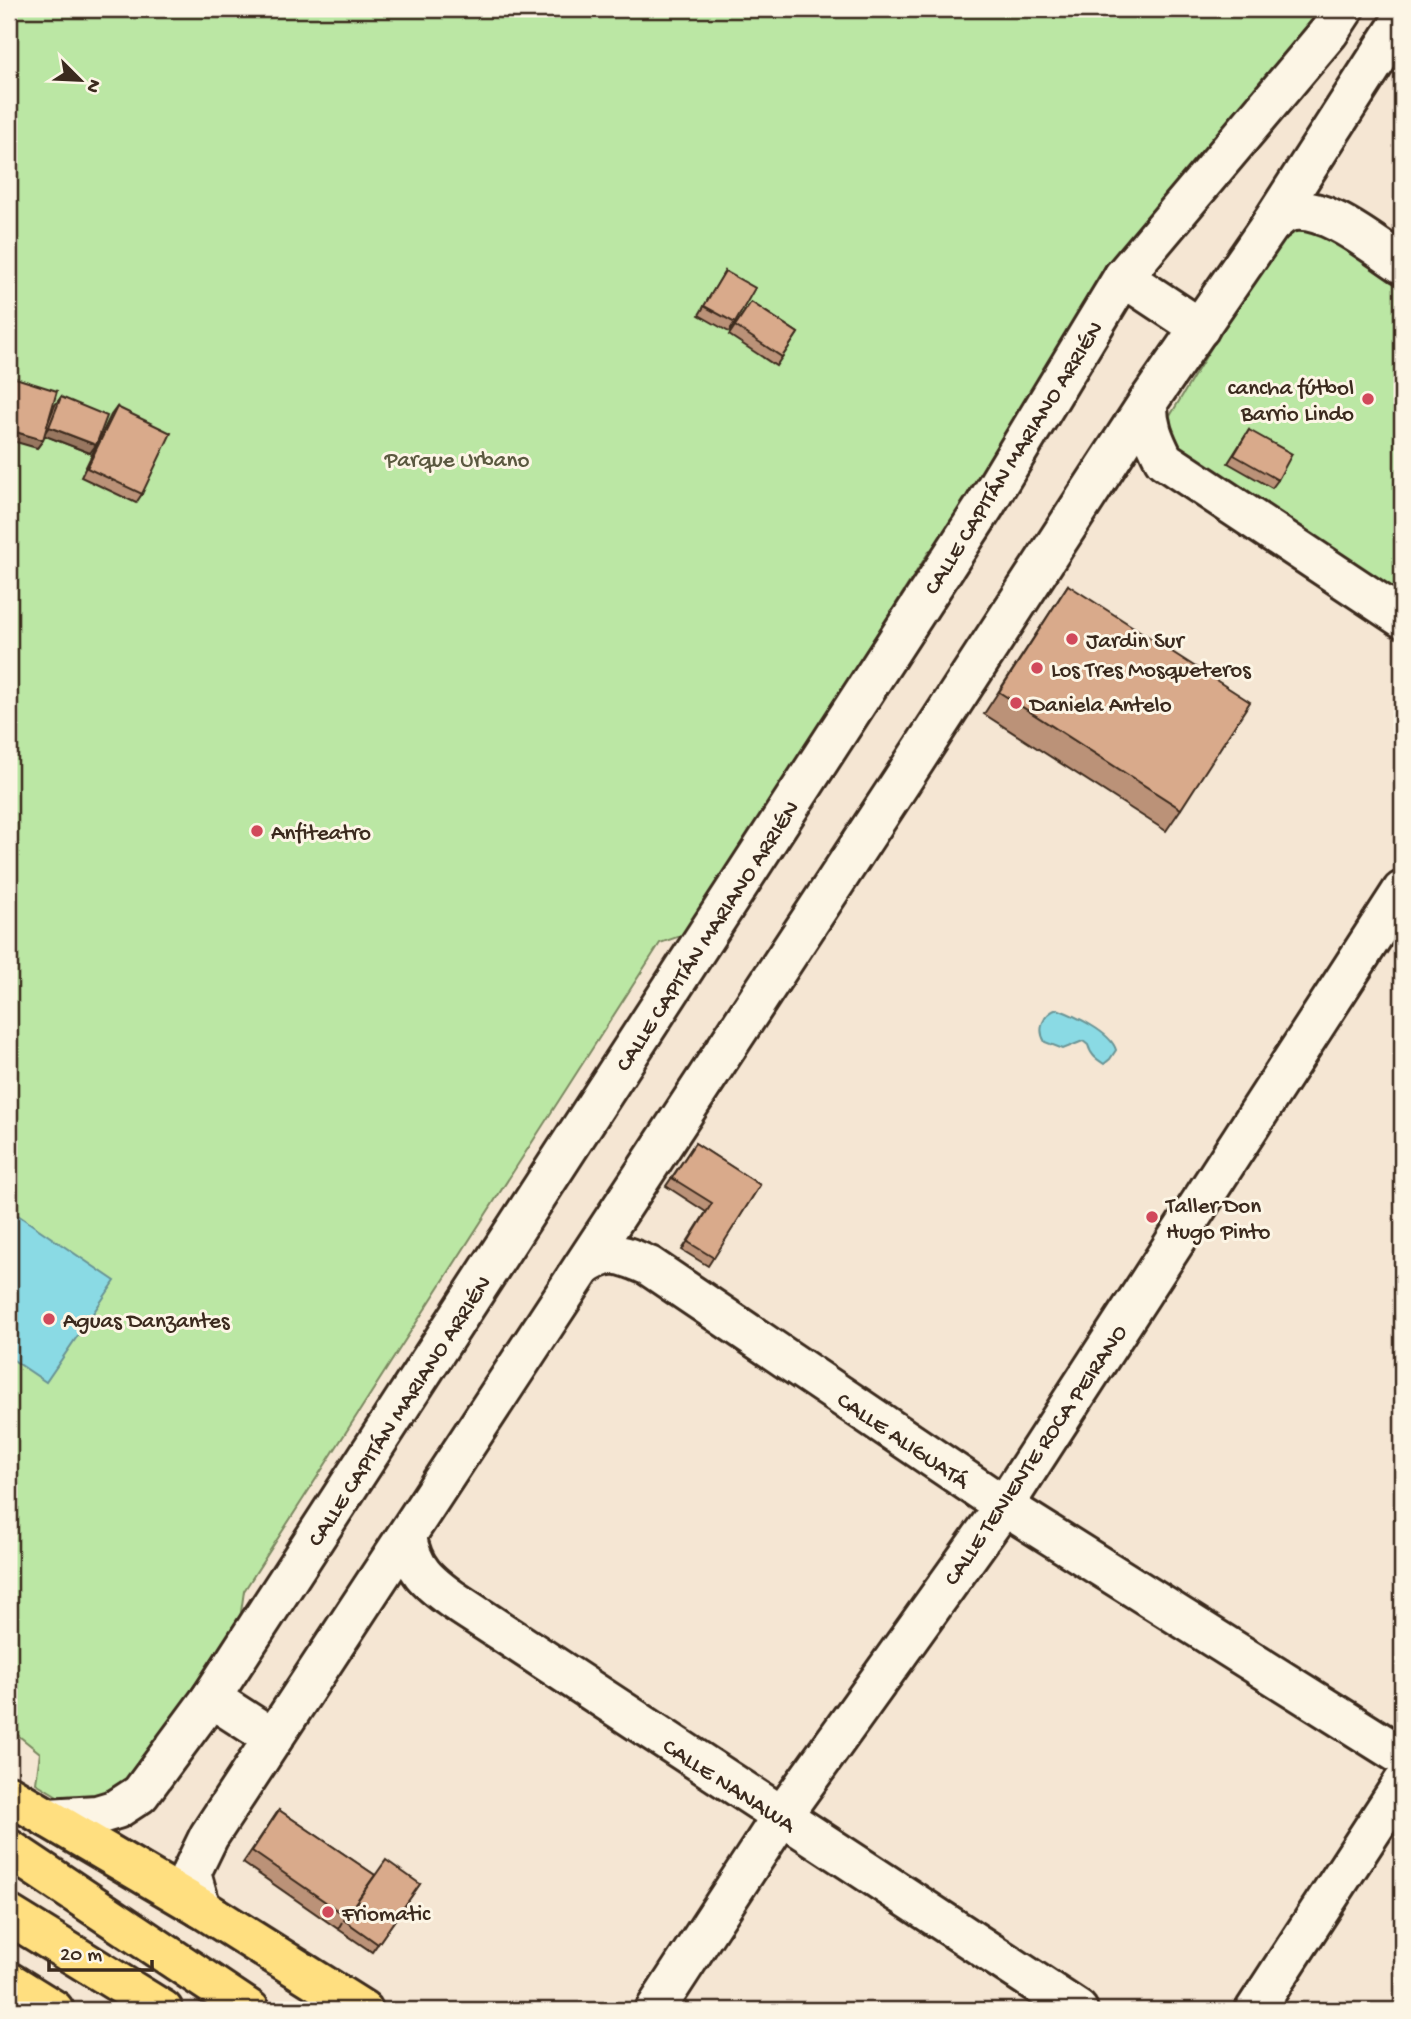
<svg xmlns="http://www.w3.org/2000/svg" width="1411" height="2019" font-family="'Gochi Hand',sans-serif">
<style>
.green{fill:#bbe7a4;stroke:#7b8861;stroke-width:2}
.water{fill:#8adae4;stroke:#6a9495;stroke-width:2}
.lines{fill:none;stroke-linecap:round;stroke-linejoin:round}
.minor-casing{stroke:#3b2a1e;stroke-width:44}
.major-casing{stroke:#3b2a1e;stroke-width:44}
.minor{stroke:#fcf5e5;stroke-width:38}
.major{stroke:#ffdf80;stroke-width:38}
.wall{fill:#bb9278;stroke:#3b2a1e;stroke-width:2}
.shaded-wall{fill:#987761;stroke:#3b2a1e;stroke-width:2}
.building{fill:#d9aa8b;stroke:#3b2a1e;stroke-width:2}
.poi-dot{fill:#d1495b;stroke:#fcf5e5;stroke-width:2.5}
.labels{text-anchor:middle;stroke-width:6;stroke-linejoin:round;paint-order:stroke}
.poi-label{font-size:23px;fill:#3b2a1e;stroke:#fcf5e5;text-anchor:start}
.street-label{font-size:23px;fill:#3b2a1e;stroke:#fcf5e5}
.park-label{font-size:23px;fill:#5b5940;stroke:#fcf5e5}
</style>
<rect width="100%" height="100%" fill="#f5e6d3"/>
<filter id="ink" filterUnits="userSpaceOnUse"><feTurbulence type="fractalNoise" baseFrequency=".0143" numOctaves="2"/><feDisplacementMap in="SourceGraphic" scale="14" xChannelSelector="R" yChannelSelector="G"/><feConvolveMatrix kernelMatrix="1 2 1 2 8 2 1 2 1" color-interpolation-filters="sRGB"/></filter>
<g filter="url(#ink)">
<g class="green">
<polygon points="9,9 1336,9 953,549 930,550 686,934 660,943 244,1591 237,1640 139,1779 103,1795 64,1800 36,1783 40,1753 9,1728"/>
<polygon points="1306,229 1319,233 1402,286 1402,603 1174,448 1170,416 1275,242 1286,232"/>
</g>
<g class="water">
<path d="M 1057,1009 C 1073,1015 1111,1032 1116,1050 L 1110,1059 L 1104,1064 C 1095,1058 1091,1055 1088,1045 L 1083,1041 L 1063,1049 L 1045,1042 C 1037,1029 1043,1014 1057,1009 Z"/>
<polygon points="9,1209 115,1281 46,1382 9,1357"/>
</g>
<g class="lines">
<g class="minor-casing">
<g id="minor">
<path d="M 1271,224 C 1277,220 1283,213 1289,212 C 1324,203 1374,246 1402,264"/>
<polyline points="1123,277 1200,328"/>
<path d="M 1148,402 C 1147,425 1154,440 1164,460 L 1402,618"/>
<path d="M 583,1267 C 610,1248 621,1254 649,1266 L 1004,1506 L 1402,1756"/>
<path d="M 407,1536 C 412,1569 428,1582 453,1600 L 1078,2010"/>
<polyline points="211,1698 273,1738"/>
<polyline points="48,1818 97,1815 117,1809 140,1794 211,1698 984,507 1123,277 1329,32 1344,9"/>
<polyline points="201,1908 191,1873 209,1836 901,782 1148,402 1271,224 1402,20"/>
<polyline points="655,2010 781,1817 1004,1506 1402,891"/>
<polyline points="1255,2010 1402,1784"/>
</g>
</g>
<g class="major-casing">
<g id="major">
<polyline points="9,1795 201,1908 363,2010"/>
<polyline points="9,1849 250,2010"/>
<polyline points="9,1915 163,2010"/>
<polyline points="9,1982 54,2010"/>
</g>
</g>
<use href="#minor" class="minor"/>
<use href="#major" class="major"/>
</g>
<g class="wall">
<polygon points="725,271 735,323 729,332 699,315"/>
<polygon points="751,302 798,333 776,366 729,335"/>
<polygon points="61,397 90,453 44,435 43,440 37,448 55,405"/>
<polygon points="117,407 142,494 136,503 81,477 111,415"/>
<polygon points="1249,430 1278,480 1272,488 1228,463"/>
<polygon points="1068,585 1181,809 1166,831 984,714"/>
<polygon points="695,1143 760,1185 708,1266 682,1250 706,1212 666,1186"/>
<polygon points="279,1810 375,1875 420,1884 372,1952 338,1929 342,1922 338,1929 243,1863"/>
</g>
<g class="shaded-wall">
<polygon points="49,427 96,445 90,453 43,435"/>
<polygon points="9,430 43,440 37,448 9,440"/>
</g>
<g class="building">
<polygon points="725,271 755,288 735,323 704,306"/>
<polygon points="751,302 798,333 782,357 735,326"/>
<polygon points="9,376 57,391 43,440 9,430"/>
<polygon points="61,397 107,416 96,445 49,427"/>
<polygon points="117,407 171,433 142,494 87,468"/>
<polygon points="1249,430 1292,454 1278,480 1234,455"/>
<polygon points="1068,585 1250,702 1181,809 999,692"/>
<polygon points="695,1143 760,1185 714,1258 688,1242 712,1203 672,1178"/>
<polygon points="279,1810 375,1875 346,1916 252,1851"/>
<polygon points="386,1860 420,1884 378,1944 344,1920"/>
</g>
</g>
<g class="poi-dot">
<circle cx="1368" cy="399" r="7"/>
<circle cx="1072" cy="639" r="7"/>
<circle cx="1037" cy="668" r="7"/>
<circle cx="1016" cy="703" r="7"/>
<circle cx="257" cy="831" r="7"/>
<circle cx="1152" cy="1217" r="7"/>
<circle cx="49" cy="1319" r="7"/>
<circle cx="328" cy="1912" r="7"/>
</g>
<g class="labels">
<g class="poi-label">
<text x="1354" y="394" text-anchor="end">cancha fútbol<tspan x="1354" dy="26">Barrio Lindo</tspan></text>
<text x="1086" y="647">Jardin Sur</text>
<text x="1051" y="676">Los Tres Mosqueteros</text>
<text x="1030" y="711">Daniela Antelo</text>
<text x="271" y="839">Anfiteatro</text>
<text x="1166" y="1212">Taller Don<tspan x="1166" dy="26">Hugo Pinto</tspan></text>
<text x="63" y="1327">Aguas Danzantes</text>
<text x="342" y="1920">Friomatic</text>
</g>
<g class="street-label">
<text transform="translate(1012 457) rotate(-58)" y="8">CALLE CAPITÁN MARIANO ARRIÉN</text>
<text transform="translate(706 935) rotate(-57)" y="8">CALLE CAPITÁN MARIANO ARRIÉN</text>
<text transform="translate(398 1410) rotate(-57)" y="8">CALLE CAPITÁN MARIANO ARRIÉN</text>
<text transform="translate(904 1439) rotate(34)" y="8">CALLE ALIGUATÁ</text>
<text transform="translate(1034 1454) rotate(-56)" y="8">CALLE TENIENTE ROCA PEIRANO</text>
<text transform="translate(730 1784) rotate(33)" y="8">CALLE NANAWA</text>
</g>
<g class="park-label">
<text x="457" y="466">Parque Urbano</text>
</g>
</g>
<rect width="1411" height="2019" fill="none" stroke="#fcf5e5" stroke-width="35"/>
<rect x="18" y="18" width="1376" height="1984" fill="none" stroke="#3b2a1e" stroke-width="2.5" filter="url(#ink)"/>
<g transform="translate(80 80) rotate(114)" stroke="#fcf5e5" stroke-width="5" paint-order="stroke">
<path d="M0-5L12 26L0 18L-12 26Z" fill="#3b2a1e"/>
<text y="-10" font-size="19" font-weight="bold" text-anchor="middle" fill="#3b2a1e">N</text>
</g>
<path d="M49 1960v10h103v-10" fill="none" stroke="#3b2a1e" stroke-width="3.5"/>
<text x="60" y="1960" font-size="21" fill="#3b2a1e" stroke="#fcf5e5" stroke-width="5" paint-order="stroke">20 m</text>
</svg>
